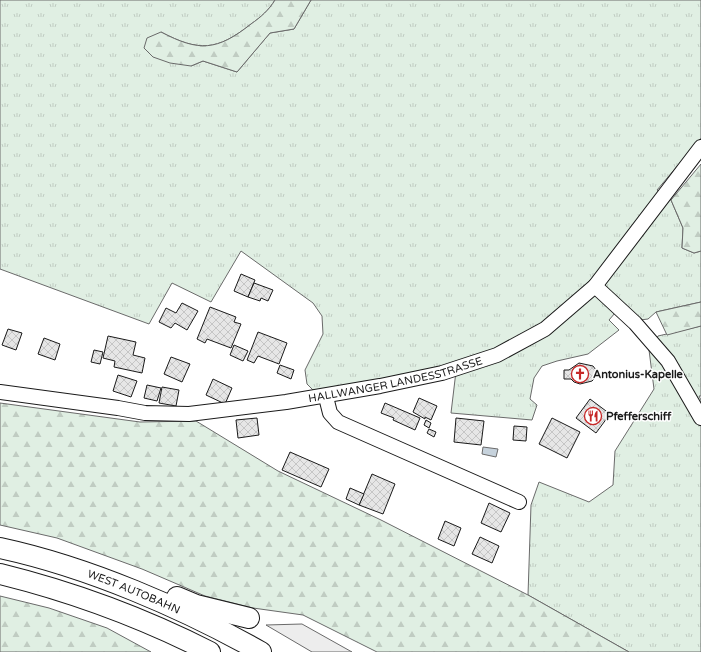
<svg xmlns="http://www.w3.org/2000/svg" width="701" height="652" font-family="'Varela Round',sans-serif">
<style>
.grass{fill:url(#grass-tufts);stroke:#6a6a6a}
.forest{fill:url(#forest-firs);stroke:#6a6a6a}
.parking{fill:#ededed;stroke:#6a6a6a}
.water{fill:#c6d2dc;stroke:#6a6a6a}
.building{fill:url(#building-cross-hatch);stroke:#1a1a1a}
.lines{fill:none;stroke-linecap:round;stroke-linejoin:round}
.minor-casing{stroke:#1a1a1a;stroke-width:16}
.highway-casing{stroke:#1a1a1a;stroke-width:22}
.minor{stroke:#fff;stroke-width:14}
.highway{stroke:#fff;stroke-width:20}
.labels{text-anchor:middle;stroke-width:3;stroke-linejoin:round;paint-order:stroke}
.poi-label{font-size:11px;font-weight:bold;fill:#1a1a1a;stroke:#fff;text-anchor:start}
.street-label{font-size:11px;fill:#1a1a1a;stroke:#fff}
</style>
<defs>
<pattern id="grass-tufts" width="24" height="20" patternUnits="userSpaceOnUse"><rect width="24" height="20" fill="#e0efe3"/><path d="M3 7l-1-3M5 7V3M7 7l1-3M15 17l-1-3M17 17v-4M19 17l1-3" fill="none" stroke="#c0ccc2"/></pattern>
<pattern id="forest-firs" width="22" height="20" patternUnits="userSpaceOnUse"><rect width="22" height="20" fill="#e0efe3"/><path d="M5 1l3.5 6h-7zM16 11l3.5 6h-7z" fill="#c0ccc2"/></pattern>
<pattern id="building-cross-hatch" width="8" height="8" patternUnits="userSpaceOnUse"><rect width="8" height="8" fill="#e6e6e6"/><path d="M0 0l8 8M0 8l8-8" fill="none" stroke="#c5c5c5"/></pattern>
</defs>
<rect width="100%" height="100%" fill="#fff"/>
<g class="grass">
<path d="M 0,0 L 275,0 C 269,10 261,17 251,24 C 217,51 199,52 161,32 L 191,66 L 203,61 L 237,72 L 270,33 L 294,29 L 311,0 L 701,0 L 701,138 L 657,190 L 671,200 L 683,228 L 682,248 L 694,253 L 701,251 L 701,302 L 656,312 L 648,319 L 640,320 L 615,313 L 609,320 L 619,330 L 588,354 L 557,361 L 542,366 L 534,378 L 530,399 L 537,405 L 532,420 L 451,413 L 457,363 L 393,378 L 323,391 L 313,390 L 307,384 L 305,370 L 323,334 L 322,316 L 313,303 L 241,251 L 211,302 L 172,283 L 149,324 L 0,269 Z"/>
<polygon points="701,326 701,396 699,396 701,400 701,652 629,652 528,595 531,505 539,482 589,502 613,485 615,451 654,389 649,350 658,336"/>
</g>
<g class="forest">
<path d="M 275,0 L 311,0 L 294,29 L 270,33 L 237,72 L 203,61 L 191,66 L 170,63 L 153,57 L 144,48 L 147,38 L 161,32 C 199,52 217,51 251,24 C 261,17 269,10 275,0 Z"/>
<polygon points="701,164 701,251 694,253 682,248 683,228 671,200"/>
<polygon points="701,302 701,326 667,335 656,312"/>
<polygon points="0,403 140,422 196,421 278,471 381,520 528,595 629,652 377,652 303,615 253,608 205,596 142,569 57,538 0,525"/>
<polygon points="0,596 49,608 107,628 151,652 0,652"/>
</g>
<polygon class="parking" points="302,624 352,652 312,652 266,625"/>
<polygon class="water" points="483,447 498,449 496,457 482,454"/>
<g class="building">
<polygon points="241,274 255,280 248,297 234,291"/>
<polygon points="254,283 273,290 268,301 261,298 260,301 248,297"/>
<polygon points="182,303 198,311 187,330 175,323 171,328 159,322 166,308 176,313"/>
<polygon points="210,307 236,317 234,322 241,324 231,348 207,339 205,343 197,339"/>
<polygon points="8,329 22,333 16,350 2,345"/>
<polygon points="258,332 287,343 279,364 258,356 254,363 247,360"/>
<polygon points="108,336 136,342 133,355 145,358 142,373 114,367 115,361 103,358"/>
<polygon points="44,338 60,344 55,360 38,354"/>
<polygon points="234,345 248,351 243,361 230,355"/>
<polygon points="94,350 103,352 100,364 91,362"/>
<polygon points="171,357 190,364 182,382 164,374"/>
<polygon points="579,363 593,366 596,370 596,377 592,381 580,384 574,382 571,379 564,379 564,370 569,370"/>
<polygon points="280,365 294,370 291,379 277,373"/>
<polygon points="118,375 137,381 131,397 113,391"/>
<polygon points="213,379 232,388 225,404 206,395"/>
<polygon points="147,385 161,388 157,401 144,398"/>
<polygon points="162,387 179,390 176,406 159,403"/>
<polygon points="419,398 437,406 431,420 425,417 425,419 413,412"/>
<polygon points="590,399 610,414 596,433 576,418"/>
<polygon points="385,403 420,418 415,430 393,420 394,418 381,413"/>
<polygon points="257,418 259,435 238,438 236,420"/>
<polygon points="456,418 484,421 481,445 454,442"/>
<polygon points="552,418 580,432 567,458 539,444"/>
<polygon points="426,420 431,423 429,428 424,425"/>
<polygon points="514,426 527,427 526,441 513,440"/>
<polygon points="429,429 436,432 434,437 427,433"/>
<polygon points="290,452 329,469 321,487 282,470"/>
<polygon points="372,474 395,484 383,514 359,505"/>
<polygon points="350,488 364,494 359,505 346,499"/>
<polygon points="489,503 510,513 501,532 481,523"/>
<polygon points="445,521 461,528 454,546 438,539"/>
<polygon points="480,537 499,546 492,563 472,554"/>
</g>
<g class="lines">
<g class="minor-casing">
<g id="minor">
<polyline points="595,286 635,323 668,361 701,418"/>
<path id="s1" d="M 0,392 L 118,408 L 145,413 L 189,414 L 286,402 L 380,386 L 442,373 L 497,355 L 545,329 L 595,286 L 701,147"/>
<polyline points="326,397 330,413 338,422 519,502"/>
</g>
</g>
<g class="highway-casing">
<g id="highway">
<path id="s2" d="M 0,548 C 88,567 183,608 261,652"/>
<path d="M 0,574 C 73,592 143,618 210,652"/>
<polyline points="177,597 196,605 249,618"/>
</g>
</g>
<use href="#minor" class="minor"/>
<use href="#highway" class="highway"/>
</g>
<defs>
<g id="church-ring" transform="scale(0.9)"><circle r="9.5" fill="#fff" stroke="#c62828" stroke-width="1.5"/><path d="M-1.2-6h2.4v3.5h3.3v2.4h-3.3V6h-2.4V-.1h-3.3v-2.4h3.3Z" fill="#c62828"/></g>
<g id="restaurant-ring" transform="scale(0.9)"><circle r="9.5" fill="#fff" stroke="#c62828" stroke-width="1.5"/><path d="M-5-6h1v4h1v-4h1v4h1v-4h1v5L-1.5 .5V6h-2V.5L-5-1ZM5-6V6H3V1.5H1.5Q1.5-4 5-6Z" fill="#c62828"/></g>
</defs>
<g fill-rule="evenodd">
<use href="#church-ring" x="580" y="374"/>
<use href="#restaurant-ring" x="593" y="416"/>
</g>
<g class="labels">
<g class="poi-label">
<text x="593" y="378">Antonius-Kapelle</text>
<text x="606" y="420">Pfefferschiff</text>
</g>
<g class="street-label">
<text dy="4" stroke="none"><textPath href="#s1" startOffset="400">HALLWANGER LANDESSTRASSE</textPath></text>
<text dy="4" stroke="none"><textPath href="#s2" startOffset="141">WEST AUTOBAHN</textPath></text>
</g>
</g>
</svg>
